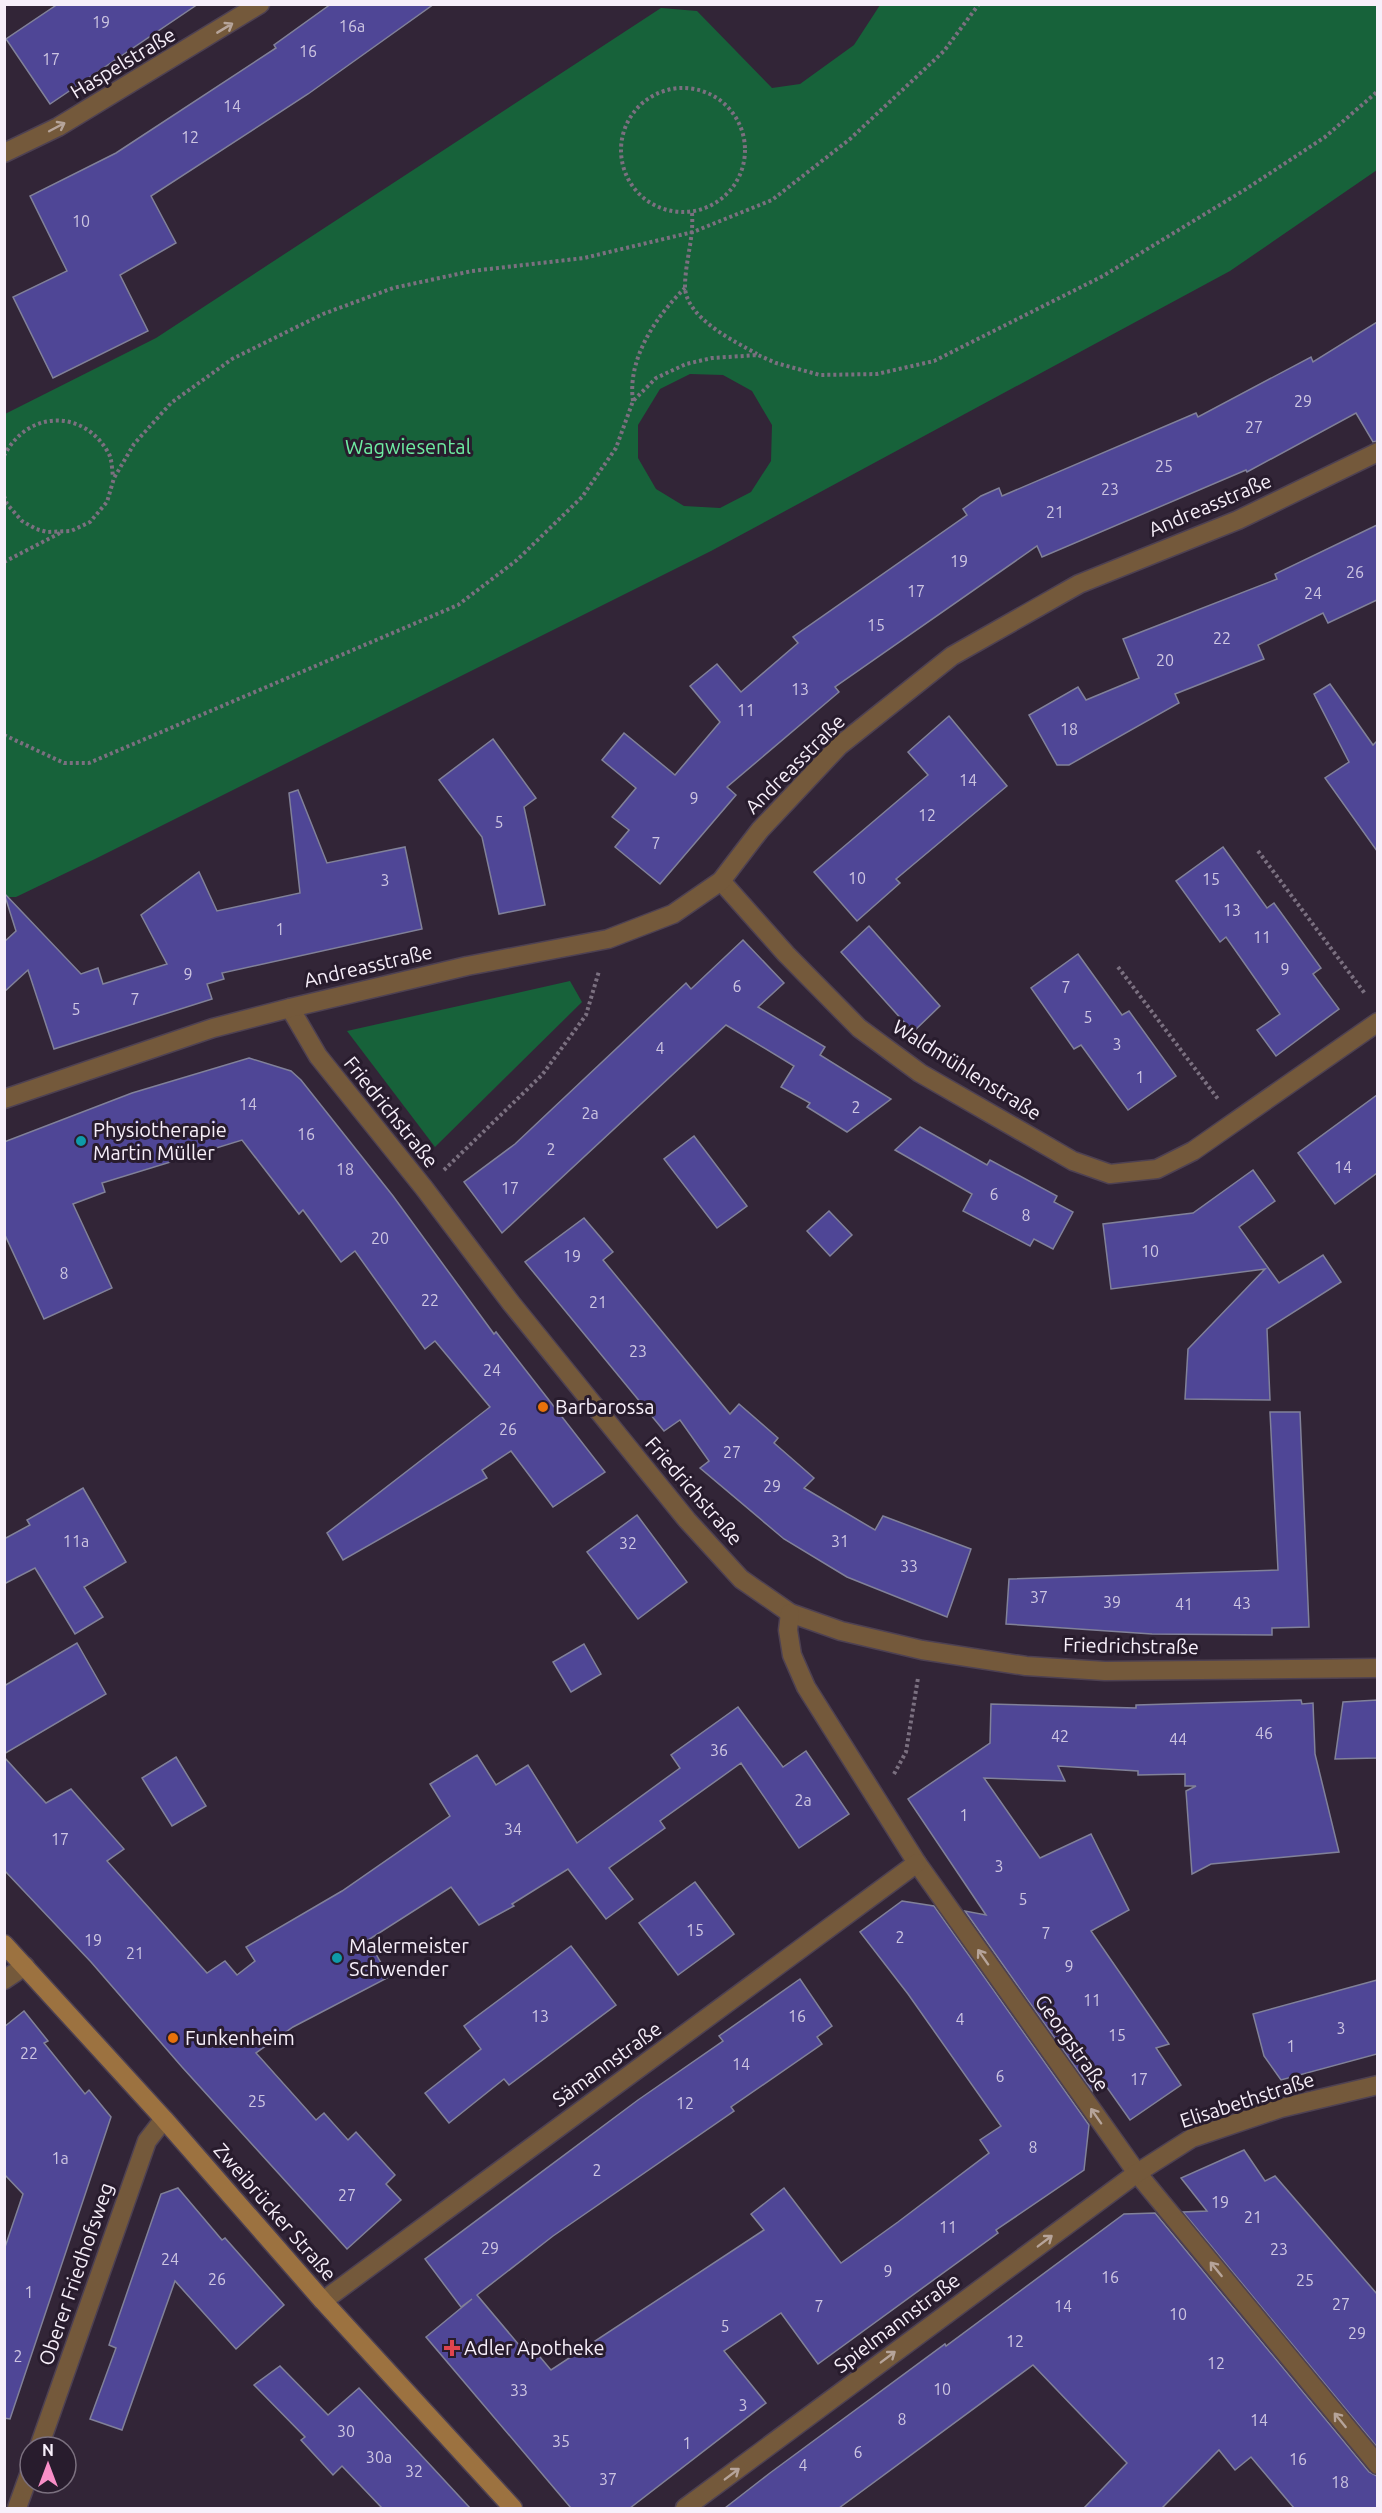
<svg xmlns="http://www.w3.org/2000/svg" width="1382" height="2513" font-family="Ubuntu,sans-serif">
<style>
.green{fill:#17623a;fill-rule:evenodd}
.building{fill:#4f4696;stroke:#818199;stroke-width:1.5}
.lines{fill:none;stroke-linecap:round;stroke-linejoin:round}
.street-casing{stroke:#4e4152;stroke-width:21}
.secondary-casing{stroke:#4e4152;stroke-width:21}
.path{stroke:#7b7080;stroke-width:4;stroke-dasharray:3 3;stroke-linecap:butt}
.street{stroke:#74593b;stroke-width:18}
.secondary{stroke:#9c7240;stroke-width:18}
.oneway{stroke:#b6a49a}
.culture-dot{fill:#0f9aa8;stroke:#281c2d;stroke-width:2}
.food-dot{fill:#e8710a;stroke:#281c2d;stroke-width:2}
.health-dot{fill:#e0444e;stroke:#281c2d;stroke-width:2}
.labels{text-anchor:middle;stroke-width:6;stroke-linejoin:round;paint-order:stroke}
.number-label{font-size:16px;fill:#cdc5e1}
.street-label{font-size:20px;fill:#f7effa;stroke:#281c2d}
.park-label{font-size:20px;fill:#6eeda2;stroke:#281c2d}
.poi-label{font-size:20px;fill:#f7effa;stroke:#281c2d;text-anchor:start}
</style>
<rect width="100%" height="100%" fill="#322537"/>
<g class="green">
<path d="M 880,5 L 1377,5 L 1377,170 L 1230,271 L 711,551 L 95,859 L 16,897 L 5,897 L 5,414 L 156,338 L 661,8 L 697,11 L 772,88 L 800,84 L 854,45 ZM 690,374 L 723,375 L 752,391 L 772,425 L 771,461 L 751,492 L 720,508 L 684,506 L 656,489 L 638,458 L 638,425 L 660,389 Z"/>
<polygon points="570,981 582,1002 435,1147 347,1031"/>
</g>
<g class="building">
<polygon points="58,4 198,4 50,104 6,39"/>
<polygon points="331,4 434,4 308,94 151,196 176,243 120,275 148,331 53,378 13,297 67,271 30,196 116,153 276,48 274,45"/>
<polygon points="1377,322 1377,441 1373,442 1356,413 1247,472 1246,470 1042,557 1037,546 835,687 839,692 727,787 736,795 660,884 615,847 629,830 612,817 636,788 602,760 624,733 675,775 720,722 690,686 717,664 741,692 798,643 793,637 967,515 963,509 981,496 999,488 1002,496 1196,413 1198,417 1311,357 1313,362"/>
<polygon points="1377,525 1377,600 1328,623 1323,613 1258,645 1264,659 1175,694 1179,703 1069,765 1057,765 1029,715 1078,687 1086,700 1139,678 1123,639 1277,579 1275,574"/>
<polygon points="1330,684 1373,745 1377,741 1377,851 1325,778 1349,762 1314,694"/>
<polygon points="949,716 1007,786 896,879 900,883 857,921 814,872 928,775 908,752"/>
<polygon points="493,739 536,798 524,807 545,905 499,914 482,837 439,780"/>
<polygon points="298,790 327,863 405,847 422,929 222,973 224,979 207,984 212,999 54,1049 28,970 4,992 4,942 16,931 4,893 81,974 98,968 103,984 167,964 141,915 199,872 217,911 300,893 289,793"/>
<polygon points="1223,847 1267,908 1274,903 1321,968 1313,974 1339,1009 1276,1056 1257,1030 1280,1014 1226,937 1220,942 1176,881"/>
<polygon points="869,926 940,1006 913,1032 841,952"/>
<polygon points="743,940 784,983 758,1007 825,1047 820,1055 891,1099 847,1132 807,1107 810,1103 781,1087 794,1066 726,1025 502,1233 464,1182 515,1144 686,983 691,989"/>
<polygon points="1078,954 1122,1015 1129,1011 1176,1076 1128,1110 1081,1045 1074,1049 1031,988"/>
<polygon points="249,1058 291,1071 301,1080 393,1196 494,1334 496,1332 605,1472 553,1507 511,1451 482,1470 487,1478 343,1560 327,1533 490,1407 435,1341 425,1349 355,1251 341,1262 303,1210 299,1214 242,1140 102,1183 105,1192 73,1204 112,1288 44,1319 4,1233 4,1142 132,1093"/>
<polygon points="1377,1095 1377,1173 1335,1204 1298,1153"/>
<polygon points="920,1127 987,1165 990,1160 1057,1196 1054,1202 1073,1212 1053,1249 1034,1239 1030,1246 963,1211 972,1194 895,1150"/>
<polygon points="694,1136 747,1206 717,1228 664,1159"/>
<polygon points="1253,1170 1275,1201 1239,1227 1279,1283 1323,1255 1341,1282 1267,1329 1270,1400 1185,1399 1188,1349 1265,1269 1111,1289 1103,1224 1193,1213"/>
<polygon points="829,1211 852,1235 830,1256 807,1231"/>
<polygon points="584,1218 613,1252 603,1260 730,1414 739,1404 778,1438 774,1443 814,1478 804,1488 875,1530 883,1516 971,1549 947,1617 847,1577 784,1539 700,1468 709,1461 680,1420 664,1431 525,1262"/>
<polygon points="1270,1412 1300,1412 1309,1627 1272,1628 1272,1635 1152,1634 1006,1624 1009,1579 1278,1570"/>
<polygon points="83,1488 126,1562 84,1587 103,1617 75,1634 35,1568 4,1584 4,1539 30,1525 27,1520"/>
<polygon points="637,1515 687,1582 638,1619 587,1552"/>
<polygon points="77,1643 106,1694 4,1754 4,1686"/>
<polygon points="584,1644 601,1674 571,1692 553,1662"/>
<polygon points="1301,1700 1302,1704 1313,1703 1315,1754 1339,1852 1211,1864 1192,1874 1186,1791 1196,1786 1185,1786 1185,1774 1138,1775 1138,1771 1058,1766 1065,1781 984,1778 1040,1858 1091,1834 1129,1910 1091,1931 1169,2044 1156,2048 1181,2085 1130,2120 1094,2069 1092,2091 965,1911 986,1915 908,1799 990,1743 991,1704 1136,1708 1136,1705"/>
<polygon points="1377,1700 1377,1758 1335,1759 1343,1702"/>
<polygon points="738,1707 783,1767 806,1751 849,1814 799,1848 741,1763 660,1821 665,1828 609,1868 633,1899 606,1919 568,1869 512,1904 514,1906 479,1925 451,1887 368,1940 389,1977 293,2027 256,2053 316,2120 324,2113 348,2140 356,2132 395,2175 386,2184 401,2200 347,2249 182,2067 91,1962 4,1870 4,1757 46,1803 71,1789 124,1849 107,1861 150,1909 207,1973 225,1961 237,1975 255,1961 246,1947 342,1891 450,1816 430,1784 477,1755 496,1785 528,1765 577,1843 680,1768 671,1755"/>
<polygon points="176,1757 206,1806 172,1826 142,1778"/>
<polygon points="695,1882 734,1934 678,1975 639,1923"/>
<polygon points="902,1901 934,1906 1089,2125 1084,2170 996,2230 998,2233 818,2364 781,2313 724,2351 766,2403 630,2508 571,2508 426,2337 472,2299 461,2307 425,2259 638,2100 723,2041 719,2036 800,1979 832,2026 817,2037 822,2044 731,2107 734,2111 553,2236 477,2295 519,2345 525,2339 551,2370 764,2230 751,2214 784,2188 841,2263 898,2222 989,2153 980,2140 1001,2126 908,1994 860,1932"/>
<polygon points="571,1946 616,2005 509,2085 504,2079 449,2123 425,2093 481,2049 464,2026"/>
<polygon points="1377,1980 1377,2054 1281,2080 1264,2056 1253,2014"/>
<polygon points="24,2011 48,2041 44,2043 85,2094 89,2090 111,2117 10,2419 4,2418 4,2250 23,2194 4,2174 4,2027"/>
<polygon points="1244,2150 1265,2181 1275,2176 1377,2294 1377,2447 1183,2212 1207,2211 1181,2178"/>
<polygon points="178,2188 222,2240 225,2238 284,2305 236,2349 175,2281 122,2430 90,2419 116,2348 109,2345 161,2194"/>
<polygon points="1155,2213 1369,2472 1377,2476 1377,2508 1294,2508 1251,2457 1235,2470 1219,2450 1162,2508 1084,2508 1127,2463 1033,2365 839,2508 725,2508 770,2473 945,2344 946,2346 1124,2214"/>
<polygon points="280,2366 328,2415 359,2388 470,2508 382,2508 342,2466 333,2475 301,2440 305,2437 254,2385"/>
</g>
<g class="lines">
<g class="street-casing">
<g id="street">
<polyline points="4,153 58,127 260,4"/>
<polyline points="721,881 786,954 859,1028 920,1073 1073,1161 1110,1174 1157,1169 1193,1151 1378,1022"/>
<polyline points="290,1008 318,1056 424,1188 511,1303 687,1520 741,1579 790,1613 841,1631 922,1650 1026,1666 1105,1671 1378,1668"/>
<polyline points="4,1099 213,1028 290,1008 467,966 608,939 673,914 721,881 760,830 839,746 952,656 1079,584 1238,520 1378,452"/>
<polyline points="790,1613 788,1630 792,1655 806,1687 917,1863 1137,2173 1378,2465"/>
<polyline points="4,1980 25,1966"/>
<polyline points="323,2301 917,1863"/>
<polyline points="39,2447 147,2141 164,2119"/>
<polyline points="17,2508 30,2472"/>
<polyline points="685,2508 1137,2173 1192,2138 1281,2108 1378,2085"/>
</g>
</g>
<g class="secondary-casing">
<polyline id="secondary" points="4,1944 164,2119 323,2301 513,2508"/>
</g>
<g class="path">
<circle cx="683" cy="150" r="62"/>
<path d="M 692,213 C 694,238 685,262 685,287 C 686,318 734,341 757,354"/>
<path d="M 633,401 C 627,359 656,316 685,288"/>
<path d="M 4,456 C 27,410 84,408 109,454 C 112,460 112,470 113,477"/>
<polyline points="4,496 7,504 22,521 36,529 47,532 71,531 90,522 107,502 114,478 134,444 171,403 232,359 323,314 393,288 472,271 584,258 693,232 772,200 850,139 944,51 979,4"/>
<polyline points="4,562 60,533"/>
<polyline points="4,735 64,763 89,763 458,605 517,560 582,497 616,448 633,401 656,378 686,364 712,358 758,355 776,363 820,375 877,374 934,361 1103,276 1246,189 1325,137 1378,91"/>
<polyline points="1258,851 1366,995"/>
<polyline points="1118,967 1218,1099"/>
<polyline points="444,1170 542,1075 586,1015 599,971"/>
<polyline points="894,1774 906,1752 918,1678"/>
</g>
<use href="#street" class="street"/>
<use href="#secondary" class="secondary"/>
</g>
<defs><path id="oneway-shaft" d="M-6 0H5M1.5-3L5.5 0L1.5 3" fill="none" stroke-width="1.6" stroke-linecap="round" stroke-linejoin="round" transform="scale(1.5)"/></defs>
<g class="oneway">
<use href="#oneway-shaft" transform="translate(225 28) rotate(-31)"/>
<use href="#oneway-shaft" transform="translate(57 127) rotate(-28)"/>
<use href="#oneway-shaft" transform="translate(983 1957) rotate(-125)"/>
<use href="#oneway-shaft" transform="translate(1096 2116) rotate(-125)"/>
<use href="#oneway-shaft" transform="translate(1045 2241) rotate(-37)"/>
<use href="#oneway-shaft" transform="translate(1216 2269) rotate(-129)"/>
<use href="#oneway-shaft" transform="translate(888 2357) rotate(-37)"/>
<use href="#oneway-shaft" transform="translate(1340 2420) rotate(-129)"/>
<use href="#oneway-shaft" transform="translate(732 2474) rotate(-37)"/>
</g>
<g class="culture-dot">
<circle cx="81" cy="1141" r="6"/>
<circle cx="337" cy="1958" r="6"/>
</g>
<g class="food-dot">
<circle cx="543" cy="1407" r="6"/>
<circle cx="173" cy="2038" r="6"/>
</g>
<path class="health-dot" d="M449 2339h6v6h6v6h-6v6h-6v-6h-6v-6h6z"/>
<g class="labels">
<g class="number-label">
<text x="101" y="28">19</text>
<text x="352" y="32">16a</text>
<text x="308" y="57">16</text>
<text x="51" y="65">17</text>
<text x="232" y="112">14</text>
<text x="190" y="143">12</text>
<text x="81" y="227">10</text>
<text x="1303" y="407">29</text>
<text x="1254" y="433">27</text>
<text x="1164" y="472">25</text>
<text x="1110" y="495">23</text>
<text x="1055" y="518">21</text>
<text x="959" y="567">19</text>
<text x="1355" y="578">26</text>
<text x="916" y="597">17</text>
<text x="1313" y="599">24</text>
<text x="876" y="631">15</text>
<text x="1222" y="644">22</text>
<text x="1165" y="666">20</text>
<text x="800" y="695">13</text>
<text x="746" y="716">11</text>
<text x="1069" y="735">18</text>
<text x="968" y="786">14</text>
<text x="694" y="804">9</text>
<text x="927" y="821">12</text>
<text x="499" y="828">5</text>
<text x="656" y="849">7</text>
<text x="857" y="884">10</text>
<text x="1211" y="885">15</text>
<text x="385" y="886">3</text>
<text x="1232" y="916">13</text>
<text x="280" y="935">1</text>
<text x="1262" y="943">11</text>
<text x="1285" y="975">9</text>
<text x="188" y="980">9</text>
<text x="737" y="992">6</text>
<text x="1066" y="993">7</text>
<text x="135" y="1005">7</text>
<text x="76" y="1015">5</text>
<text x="1088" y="1023">5</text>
<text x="1117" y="1050">3</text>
<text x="660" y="1054">4</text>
<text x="1140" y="1083">1</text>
<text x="248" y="1110">14</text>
<text x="856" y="1113">2</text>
<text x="590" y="1119">2a</text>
<text x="306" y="1140">16</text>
<text x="551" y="1155">2</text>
<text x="1343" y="1173">14</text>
<text x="345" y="1175">18</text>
<text x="510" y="1194">17</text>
<text x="994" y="1200">6</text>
<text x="1026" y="1221">8</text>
<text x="380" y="1244">20</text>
<text x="1150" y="1257">10</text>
<text x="572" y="1262">19</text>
<text x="64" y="1279">8</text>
<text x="430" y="1306">22</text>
<text x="598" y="1308">21</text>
<text x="638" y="1357">23</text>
<text x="492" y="1376">24</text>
<text x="508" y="1435">26</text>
<text x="732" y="1458">27</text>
<text x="772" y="1492">29</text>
<text x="76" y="1547">11a</text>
<text x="840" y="1547">31</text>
<text x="628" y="1549">32</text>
<text x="909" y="1572">33</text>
<text x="1039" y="1603">37</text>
<text x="1112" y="1608">39</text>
<text x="1242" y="1609">43</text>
<text x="1184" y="1610">41</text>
<text x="1264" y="1739">46</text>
<text x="1060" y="1742">42</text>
<text x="1178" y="1745">44</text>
<text x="719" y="1756">36</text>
<text x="803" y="1806">2a</text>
<text x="964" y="1821">1</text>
<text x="513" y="1835">34</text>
<text x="60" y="1845">17</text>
<text x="999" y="1872">3</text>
<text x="1023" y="1905">5</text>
<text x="695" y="1936">15</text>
<text x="1046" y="1939">7</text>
<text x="900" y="1943">2</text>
<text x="93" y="1946">19</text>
<text x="135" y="1959">21</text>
<text x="1069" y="1972">9</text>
<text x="1092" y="2006">11</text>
<text x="540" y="2022">13</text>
<text x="797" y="2022">16</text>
<text x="960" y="2025">4</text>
<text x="1341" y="2034">3</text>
<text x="1117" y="2041">15</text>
<text x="1291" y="2052">1</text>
<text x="29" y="2059">22</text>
<text x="741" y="2070">14</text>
<text x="1000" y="2082">6</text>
<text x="1139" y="2085">17</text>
<text x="257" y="2107">25</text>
<text x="685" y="2109">12</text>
<text x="1033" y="2153">8</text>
<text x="60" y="2164">1a</text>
<text x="597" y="2176">2</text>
<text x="347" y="2201">27</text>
<text x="1220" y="2208">19</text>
<text x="1253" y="2223">21</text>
<text x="948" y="2233">11</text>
<text x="490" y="2254">29</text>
<text x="1279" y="2255">23</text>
<text x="170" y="2265">24</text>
<text x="888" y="2277">9</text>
<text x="1110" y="2283">16</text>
<text x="217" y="2285">26</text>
<text x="1305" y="2286">25</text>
<text x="29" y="2298">1</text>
<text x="1341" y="2310">27</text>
<text x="819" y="2312">7</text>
<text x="1063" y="2312">14</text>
<text x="1178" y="2320">10</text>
<text x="725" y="2332">5</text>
<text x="1357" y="2339">29</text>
<text x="1015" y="2347">12</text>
<text x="18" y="2362">2</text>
<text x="1216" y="2369">12</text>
<text x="942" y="2395">10</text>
<text x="519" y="2396">33</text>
<text x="743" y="2411">3</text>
<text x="902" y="2425">8</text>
<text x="1259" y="2426">14</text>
<text x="346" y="2437">30</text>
<text x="561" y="2447">35</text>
<text x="687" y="2449">1</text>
<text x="858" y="2458">6</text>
<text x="379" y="2463">30a</text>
<text x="1298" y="2465">16</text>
<text x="803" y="2471">4</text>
<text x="414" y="2477">32</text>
<text x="608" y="2485">37</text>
<text x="1340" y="2488">18</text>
</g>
<g class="street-label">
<text transform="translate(123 63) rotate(-31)" y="7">Haspelstraße</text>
<text transform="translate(1210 505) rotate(-23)" y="7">Andreasstraße</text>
<text transform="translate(795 764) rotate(-45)" y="7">Andreasstraße</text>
<text transform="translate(368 966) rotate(-13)" y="7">Andreasstraße</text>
<text transform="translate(967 1070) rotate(32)" y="7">Waldmühlenstraße</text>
<text transform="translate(391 1112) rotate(51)" y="7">Friedrichstraße</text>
<text transform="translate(694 1491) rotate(49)" y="7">Friedrichstraße</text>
<text transform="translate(1131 1646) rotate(1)" y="7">Friedrichstraße</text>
<text transform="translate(1072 2043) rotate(55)" y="7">Georgstraße</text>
<text transform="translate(607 2064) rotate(-36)" y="7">Sämannstraße</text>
<text transform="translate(1247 2100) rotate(-18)" y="7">Elisabethstraße</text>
<text transform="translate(275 2212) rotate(49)" y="7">Zweibrücker Straße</text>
<text transform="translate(76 2274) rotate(-71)" y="7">Oberer Friedhofsweg</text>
<text transform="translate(897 2323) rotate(-37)" y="7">Spielmannstraße</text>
</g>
<g class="park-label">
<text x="408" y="454">Wagwiesental</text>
</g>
<g class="poi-label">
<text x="93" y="1137">Physiotherapie<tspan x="93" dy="23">Martin Müller</tspan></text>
<text x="555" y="1414">Barbarossa</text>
<text x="349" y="1953">Malermeister<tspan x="349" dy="23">Schwender</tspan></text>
<text x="185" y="2045">Funkenheim</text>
<text x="464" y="2355">Adler Apotheke</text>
</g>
</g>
<rect width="1382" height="2513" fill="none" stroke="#f7effa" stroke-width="12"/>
<g transform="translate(48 2465)"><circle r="28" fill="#281c2d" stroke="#7b707f" stroke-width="1.5"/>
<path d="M0-4.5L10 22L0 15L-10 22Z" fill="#f98fc8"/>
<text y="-9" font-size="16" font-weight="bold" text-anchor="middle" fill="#f7effa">N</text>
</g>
</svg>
